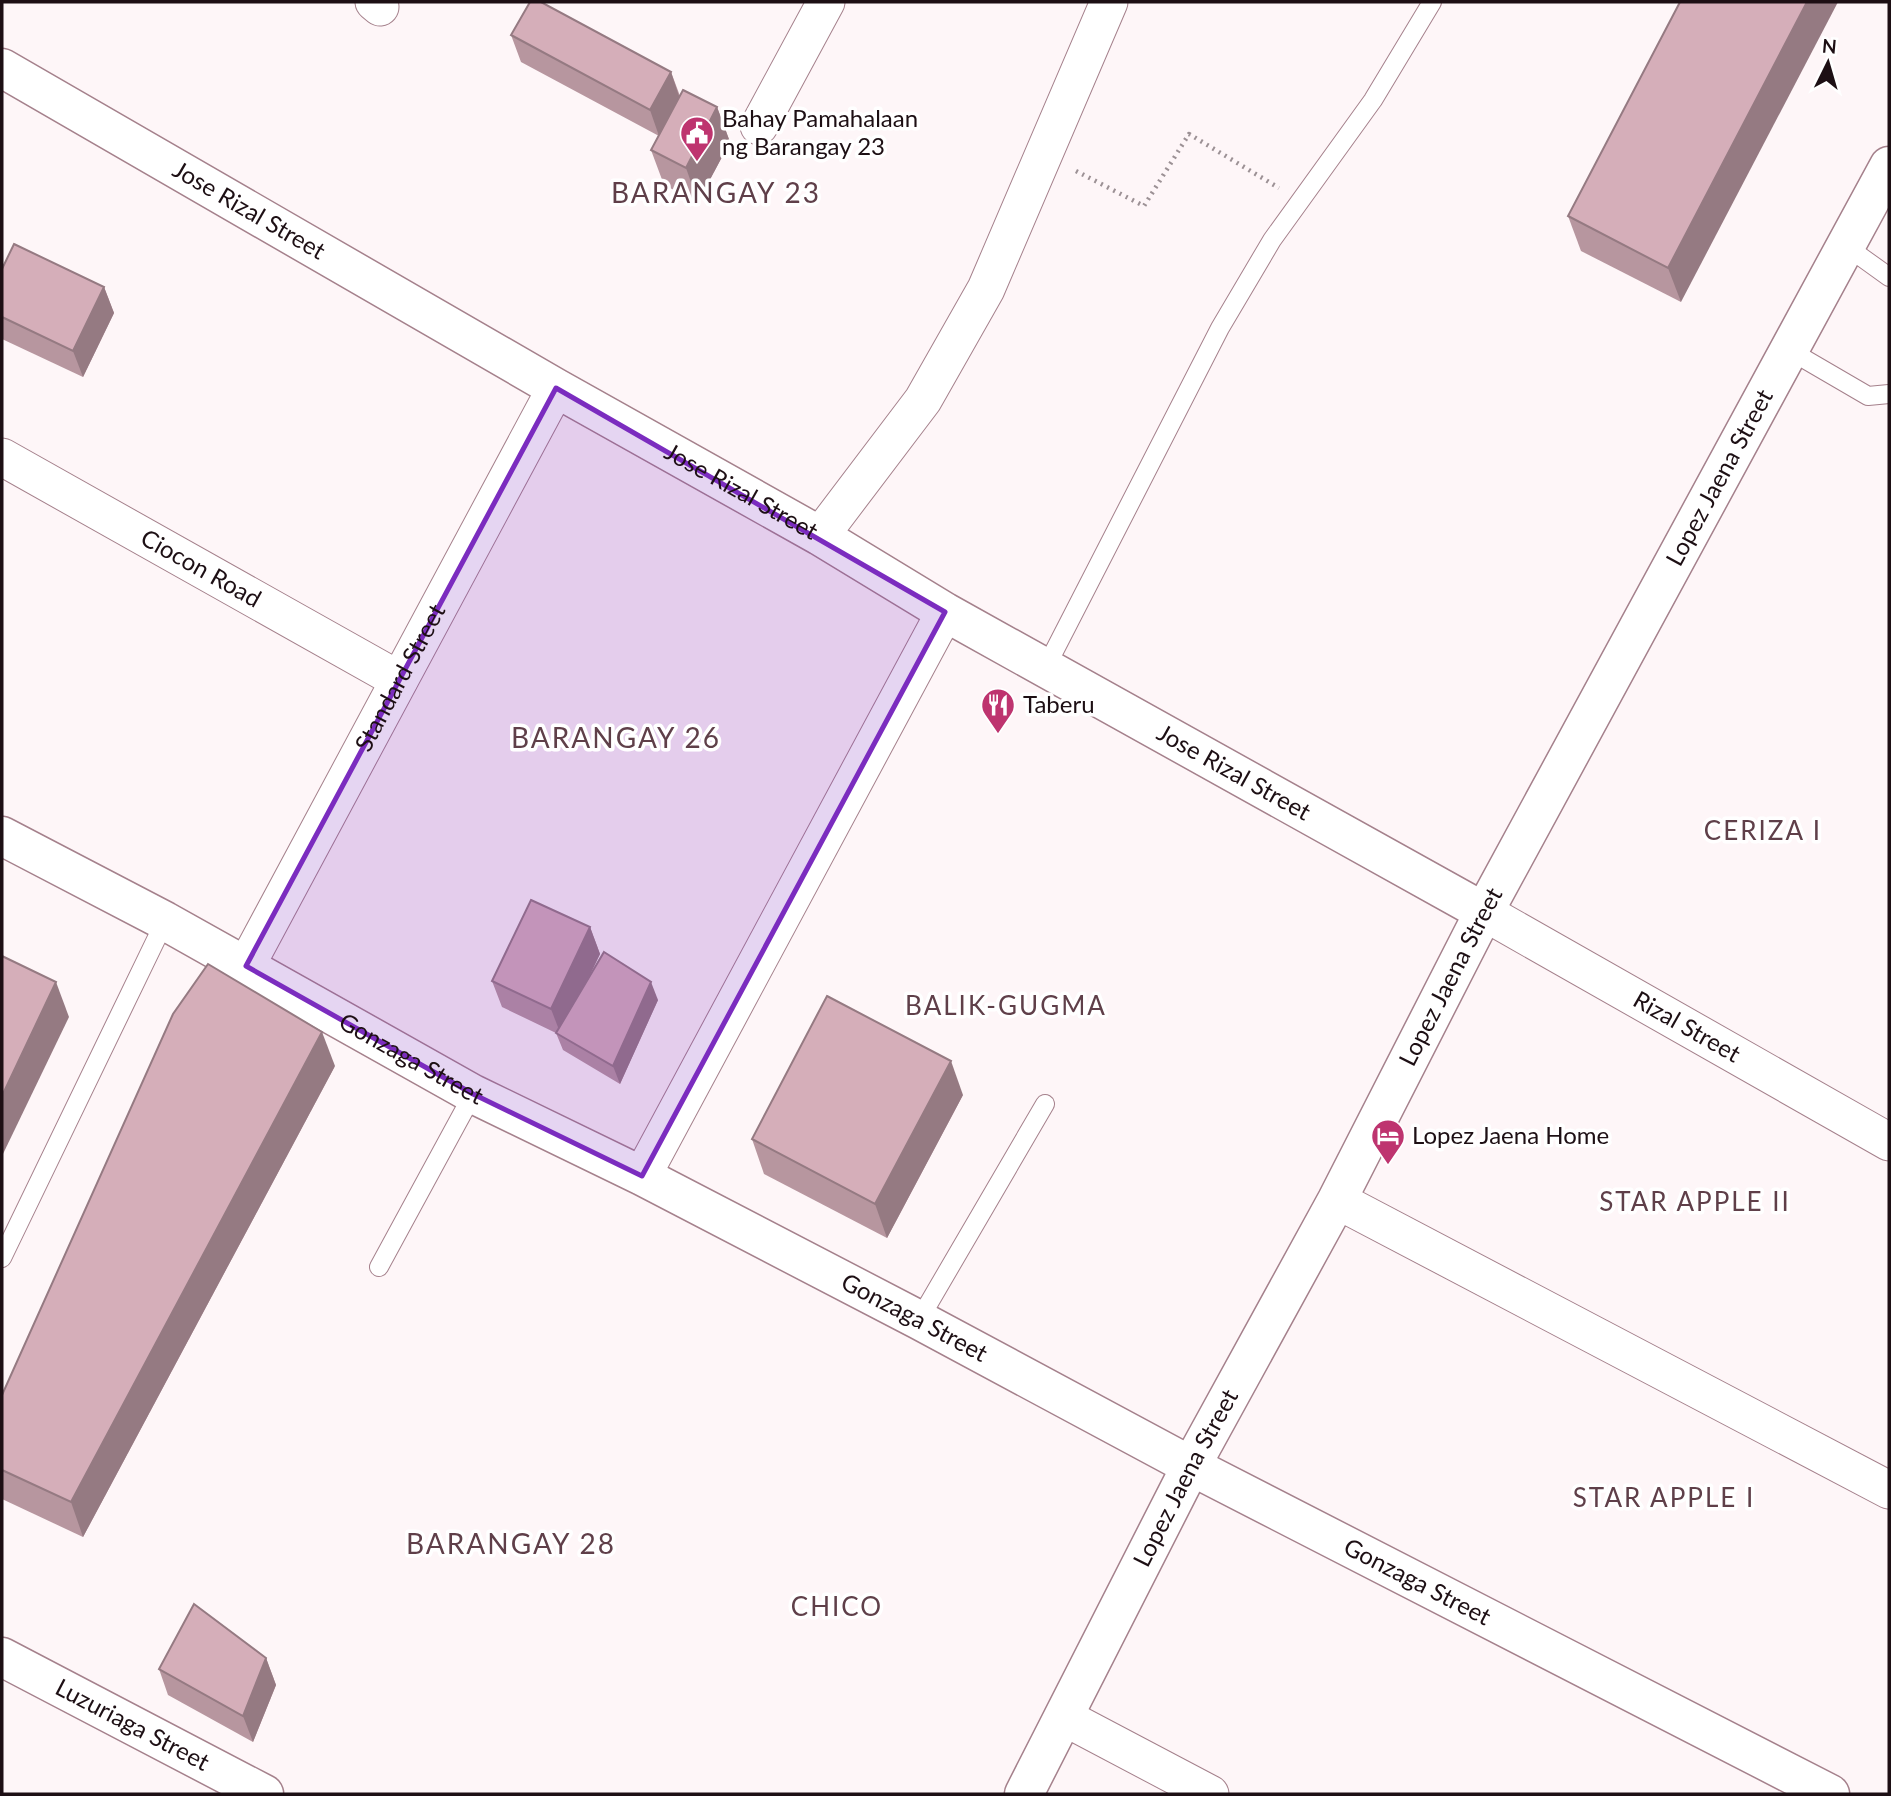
<svg xmlns="http://www.w3.org/2000/svg" width="1891" height="1796" font-family="Lato,sans-serif">
<style>
.lines{fill:none;stroke-linecap:round;stroke-linejoin:round}
.service-casing{stroke:#a5818c;stroke-width:20}
.minor-casing{stroke:#a5818c;stroke-width:39}
.tertiary-casing{stroke:#a5818c;stroke-width:41}
.secondary-casing{stroke:#a5818c;stroke-width:41}
.path{stroke:#9c9195;stroke-width:4.5;stroke-dasharray:2 5;stroke-linecap:butt}
.service{stroke:#fff;stroke-width:18}
.minor{stroke:#fff;stroke-width:37}
.tertiary{stroke:#fff;stroke-width:38}
.secondary{stroke:#fff;stroke-width:38}
.wall{fill:#b7969f}
.shaded-wall{fill:#957a82}
.building{fill:#d5aeb9;stroke:#957a82;stroke-width:2}
.marked{fill:#7b2cbf;fill-opacity:0.2;stroke:#7b2cbf;stroke-width:5;stroke-linejoin:round}
.labels{text-anchor:middle;stroke-width:7;stroke-linejoin:round;paint-order:stroke}
.poi-label{font-size:24px;fill:#1d0f14;stroke:#fff;text-anchor:start}
.street-label{font-size:24px;fill:#1d0f14;stroke:#fff}
.neighbourhood-label{font-size:26px;letter-spacing:2px;fill:#5f3f49;stroke:#fff}
.quarter-label{font-size:28px;letter-spacing:2px;fill:#5f3f49;stroke:#fff}
</style>
<rect width="100%" height="100%" fill="#fef6f8"/>
<g class="lines">
<g class="service-casing">
<g id="service">
<polyline points="1846,246 1889,277"/>
<polyline points="1789,350 1868,396 1889,394"/>
<polyline points="1045,669 1220,328 1272,240 1373,100 1432,2"/>
<polyline points="2,1258 165,921"/>
<polyline points="379,1267 473,1094"/>
<polyline points="919,1320 1045,1104"/>
</g>
</g>
<g class="minor-casing">
<g id="minor">
<polyline points="374,2 380,7"/>
<polyline points="759,126 826,2"/>
<path id="s1" d="M 2,457 L 399,680"/>
<polyline points="820,536 923,400 986,289 1109,2"/>
<path id="s2" d="M 1484,912 L 1889,1142"/>
<path id="s3" d="M 246,966 L 556,388"/>
<polyline points="642,1176 945,612"/>
<polyline points="1337,1200 1889,1490"/>
<polyline points="1064,1717 1210,1794"/>
</g>
</g>
<g class="tertiary-casing">
<g id="tertiary">
<path id="s4" d="M 2,68 L 556,388 L 820,536 L 945,612 L 1484,912"/>
<path id="s5" d="M 2,836 L 165,921 L 473,1094 L 642,1176 L 919,1320 L 1191,1466 L 1830,1794"/>
<path id="s6" d="M 2,1657 L 264,1794"/>
</g>
</g>
<g class="secondary-casing">
<g id="secondary">
<path id="s7" d="M 1024,1794 L 1191,1466 L 1337,1200 L 1484,912 L 1889,166"/>
</g>
</g>
<polyline class="path" points="1076,171 1144,206 1189,134 1279,188"/>
<use href="#service" class="service"/>
<use href="#minor" class="minor"/>
<use href="#tertiary" class="tertiary"/>
<use href="#secondary" class="secondary"/>
</g>
<g class="wall">
<polygon points="1680,2 1681,302 1581,251 1568,216"/>
<polygon points="511,35 671,72 680,96 717,107 730,142 698,202 664,185 651,150 659,136 521,62"/>
<polygon points="2,269 104,287 114,313 83,377 2,339"/>
<polygon points="590,927 600,954 586,983 658,1000 620,1084 563,1050 556,1033 502,1007 492,981"/>
<polygon points="335,1066 83,1537 2,1499 2,1395"/>
<polygon points="963,1095 887,1238 764,1174 752,1139"/>
<polygon points="266,1658 276,1685 253,1742 168,1695 159,1669"/>
</g>
<g class="shaded-wall">
<polygon points="1807,2 1838,2 1681,302 1668,268"/>
<polygon points="671,72 680,99 659,136 650,110"/>
<polygon points="717,107 730,142 698,202 686,168"/>
<polygon points="104,287 114,313 83,377 73,351"/>
<polygon points="590,927 600,954 561,1035 551,1009"/>
<polygon points="56,982 69,1017 2,1156 2,1096"/>
<polygon points="651,982 658,1000 620,1084 613,1066"/>
<polygon points="322,1032 335,1066 83,1537 71,1502"/>
<polygon points="951,1061 963,1095 887,1238 875,1204"/>
<polygon points="266,1658 276,1685 253,1742 243,1716"/>
</g>
<g class="building">
<polygon points="530,2 541,2 671,72 650,110 511,35"/>
<polygon points="1680,2 1807,2 1668,268 1568,216"/>
<polygon points="683,90 717,107 686,168 651,150"/>
<polygon points="14,244 104,287 73,351 2,317 2,269"/>
<polygon points="531,900 590,927 551,1009 492,981"/>
<polygon points="604,952 651,982 613,1066 556,1033"/>
<polygon points="2,956 56,982 2,1096"/>
<polygon points="208,964 322,1032 71,1502 2,1470 2,1395 173,1014"/>
<polygon points="827,996 951,1061 875,1204 752,1139"/>
<polygon points="194,1604 266,1658 243,1716 159,1669"/>
</g>
<path class="marked" d="M 556,388 L 945,612 L 642,1176 L 473,1094 L 246,966 Z"/>
<defs>
<g id="civic-pin" transform="scale(1.75)"><path d="M0 17L-7.5 6A9.5 9.5 0 1 1 7.5 6Z" fill="#be346f" stroke="#fff"/><path d="M-.6-6.5H3V-4.5H.6V-3L4-1V1h2V6H-6V1h2V-1L-.6-3ZM-1.2 2.5V6h2.4V2.5Z" fill="#fff"/></g>
<g id="restaurant-pin" transform="scale(1.75)"><path d="M0 17L-7.5 6A9.5 9.5 0 1 1 7.5 6Z" fill="#be346f" stroke="#fff"/><path d="M-5-6h1v4h1v-4h1v4h1v-4h1v5L-1.5 .5V6h-2V.5L-5-1ZM5-6V6H3V1.5H1.5Q1.5-4 5-6Z" fill="#fff"/></g>
<g id="hotel-pin" transform="scale(1.75)"><path d="M0 17L-7.5 6A9.5 9.5 0 1 1 7.5 6Z" fill="#be346f" stroke="#fff"/><path d="M-6-4.5h1.5V1H6V5H4.5V3h-9V5H-6ZM-4 0a1.8 1.8 0 1 1 3.6 0ZM.5 0V-2.5h3Q6-2.5 6 0Z" fill="#fff"/></g>
</defs>
<g fill-rule="evenodd">
<use href="#civic-pin" x="697" y="133"/>
<use href="#restaurant-pin" x="998" y="705"/>
<use href="#hotel-pin" x="1388" y="1136"/>
</g>
<g class="labels">
<g class="poi-label">
<text x="722" y="127">Bahay Pamahalaan<tspan x="722" dy="28">ng Barangay 23</tspan></text>
<text x="1023" y="713">Taberu</text>
<text x="1412" y="1144">Lopez Jaena Home</text>
</g>
<g class="street-label">
<text dy="8" stroke="none"><textPath href="#s4" startOffset="285">Jose Rizal Street</textPath></text>
<text dy="8" stroke="none"><textPath href="#s7" startOffset="1489">Lopez Jaena Street</textPath></text>
<text dy="8" stroke="none"><textPath href="#s4" startOffset="852">Jose Rizal Street</textPath></text>
<text dy="8" stroke="none"><textPath href="#s1" startOffset="228">Ciocon Road</textPath></text>
<text dy="8" stroke="none"><textPath href="#s3" startOffset="327">Standard Street</textPath></text>
<text dy="8" stroke="none"><textPath href="#s4" startOffset="1419">Jose Rizal Street</textPath></text>
<text dy="8" stroke="none"><textPath href="#s7" startOffset="922">Lopez Jaena Street</textPath></text>
<text dy="8" stroke="none"><textPath href="#s2" startOffset="233">Rizal Street</textPath></text>
<text dy="8" stroke="none"><textPath href="#s5" startOffset="466">Gonzaga Street</textPath></text>
<text dy="8" stroke="none"><textPath href="#s5" startOffset="1032">Gonzaga Street</textPath></text>
<text dy="8" stroke="none"><textPath href="#s7" startOffset="355">Lopez Jaena Street</textPath></text>
<text dy="8" stroke="none"><textPath href="#s5" startOffset="1600">Gonzaga Street</textPath></text>
<text dy="8" stroke="none"><textPath href="#s6" startOffset="147">Luzuriaga Street</textPath></text>
</g>
<g class="neighbourhood-label">
<text x="1763" y="840">CERIZA I</text>
<text x="1006" y="1015">BALIK-GUGMA</text>
<text x="1695" y="1211">STAR APPLE II</text>
<text x="1664" y="1507">STAR APPLE I</text>
<text x="837" y="1616">CHICO</text>
</g>
<g class="quarter-label">
<text x="716" y="203">BARANGAY 23</text>
<text x="616" y="748">BARANGAY 26</text>
<text x="511" y="1554">BARANGAY 28</text>
</g>
</g>
<rect width="1891" height="1796" fill="none" stroke="#1d0f14" stroke-width="7"/>
<g transform="translate(1828 63) rotate(5)" stroke="#ffffff" stroke-width="5" paint-order="stroke">
<path d="M0-5L12 26L0 18L-12 26Z" fill="#1d0f14"/>
<text y="-10" font-size="19" font-weight="bold" text-anchor="middle" fill="#1d0f14">N</text>
</g>
</svg>
